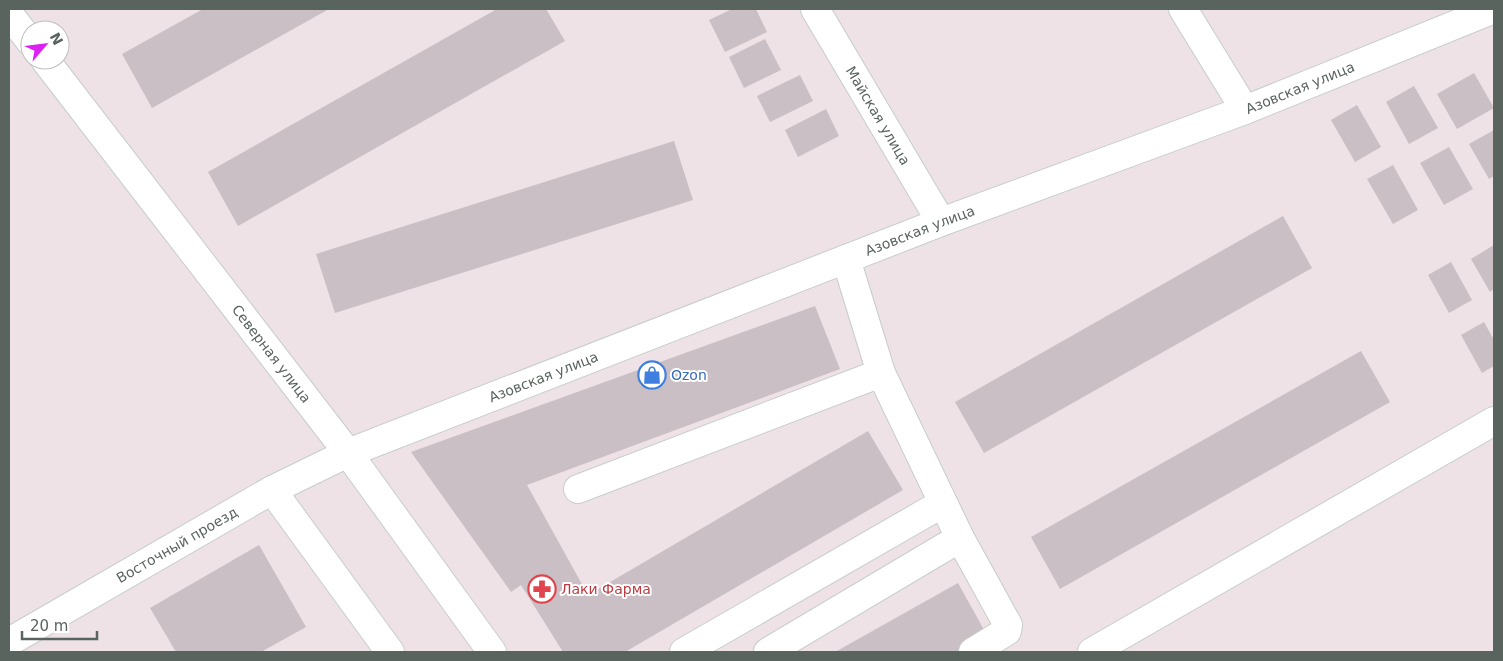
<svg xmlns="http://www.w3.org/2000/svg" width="1503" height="661" font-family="'DejaVu Sans',sans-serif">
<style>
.building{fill:#c9bfc4}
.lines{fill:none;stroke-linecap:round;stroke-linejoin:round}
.minor-casing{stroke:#c6cec9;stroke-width:30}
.minor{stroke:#fff;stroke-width:28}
.labels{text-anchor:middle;stroke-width:4;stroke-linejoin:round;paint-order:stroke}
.street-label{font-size:14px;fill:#5a645e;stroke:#fff}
.shop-label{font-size:14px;fill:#366cbe;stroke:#fff;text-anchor:start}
.health-label{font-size:14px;fill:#be3a42;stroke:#fff;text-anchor:start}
</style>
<rect width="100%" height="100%" fill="#eee2e7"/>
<g class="building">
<polygon points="203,9 329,9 152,108 122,54"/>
<polygon points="497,9 546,9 565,41 238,226 208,172"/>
<polygon points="732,9 756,9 767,32 725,52 709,20"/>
<polygon points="765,39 781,70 744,88 729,57"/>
<polygon points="1474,73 1494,108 1457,129 1437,94"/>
<polygon points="800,75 813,101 770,122 757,96"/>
<polygon points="1414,86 1438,128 1409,144 1386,102"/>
<polygon points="1357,105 1381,147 1355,162 1331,120"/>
<polygon points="826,109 839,136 798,157 785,130"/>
<polygon points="1494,130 1494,176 1489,179 1469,144"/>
<polygon points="674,141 693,200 335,313 316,254"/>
<polygon points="1449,147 1473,189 1444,205 1420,163"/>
<polygon points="1393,165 1418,210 1393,224 1367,179"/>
<polygon points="1283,216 1312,268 984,453 955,402"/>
<polygon points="1494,245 1494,289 1490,292 1471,259"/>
<polygon points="1451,262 1472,300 1449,313 1428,275"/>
<polygon points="815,306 840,369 527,485 588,595 868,431 903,490 625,652 563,652 521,585 511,592 411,452"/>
<polygon points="1484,322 1494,340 1494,366 1482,373 1461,335"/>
<polygon points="1361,351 1390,402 1060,589 1031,537"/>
<polygon points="259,545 306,627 261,652 176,652 150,608"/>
<polygon points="958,583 988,637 961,652 835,652"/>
</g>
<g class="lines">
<g class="minor-casing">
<g id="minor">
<path id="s1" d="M 815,9 L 941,222"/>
<polyline points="1183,9 1245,110"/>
<polyline points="9,14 30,41"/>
<path id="s2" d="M 45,60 L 348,453 L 492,652"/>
<polyline points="846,259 881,373 960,538"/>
<polyline points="578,489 881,373"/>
<polyline points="272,490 390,652"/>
<path id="s3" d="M 9,642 L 272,490 L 348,453 L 941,222 L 1245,110 L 1494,9"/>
<polyline points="684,652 943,503"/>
<polyline points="768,652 960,538 1008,625 1007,631 973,652"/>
<polyline points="1092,652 1494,421"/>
</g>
</g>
<use href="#minor" class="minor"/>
</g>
<defs>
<g id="shop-ring" transform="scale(1.4375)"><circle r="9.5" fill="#fff" stroke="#3f7fe0" stroke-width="1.5"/><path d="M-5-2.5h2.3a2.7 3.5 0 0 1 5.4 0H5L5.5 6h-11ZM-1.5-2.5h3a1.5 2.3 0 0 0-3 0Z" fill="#3f7fe0"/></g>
<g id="pharmacy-ring" transform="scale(1.4375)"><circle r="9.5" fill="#fff" stroke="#e0444e" stroke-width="1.5"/><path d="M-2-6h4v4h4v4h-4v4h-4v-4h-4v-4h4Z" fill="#e0444e"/></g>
</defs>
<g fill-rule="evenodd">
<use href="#shop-ring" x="652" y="375"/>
<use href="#pharmacy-ring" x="542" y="589"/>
</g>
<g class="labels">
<g class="street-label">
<text dy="5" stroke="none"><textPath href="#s3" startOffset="1408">Азовская улица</textPath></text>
<text dy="5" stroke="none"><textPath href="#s1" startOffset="124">Майская улица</textPath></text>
<text dy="5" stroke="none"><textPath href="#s3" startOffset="1002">Азовская улица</textPath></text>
<text dy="5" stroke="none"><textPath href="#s2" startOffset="371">Северная улица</textPath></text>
<text dy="5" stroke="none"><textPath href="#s3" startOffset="598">Азовская улица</textPath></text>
<text dy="5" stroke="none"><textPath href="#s3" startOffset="194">Восточный проезд</textPath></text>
</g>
<g class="shop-label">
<text x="671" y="380">Ozon</text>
</g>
<g class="health-label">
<text x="561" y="594">Лаки Фарма</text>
</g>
</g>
<rect width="1503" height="661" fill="none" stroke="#5a645e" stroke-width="20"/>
<g transform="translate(45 45) rotate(62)"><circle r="24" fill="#ffffff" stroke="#bdc1bf"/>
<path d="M0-4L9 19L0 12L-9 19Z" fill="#dd21f5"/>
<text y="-8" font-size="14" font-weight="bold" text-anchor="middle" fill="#5a645e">N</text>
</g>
<path d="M22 631v8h75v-8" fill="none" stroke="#5a645e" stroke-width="2.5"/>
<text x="30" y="631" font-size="15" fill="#5a645e" stroke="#ffffff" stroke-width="4" paint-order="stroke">20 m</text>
</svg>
